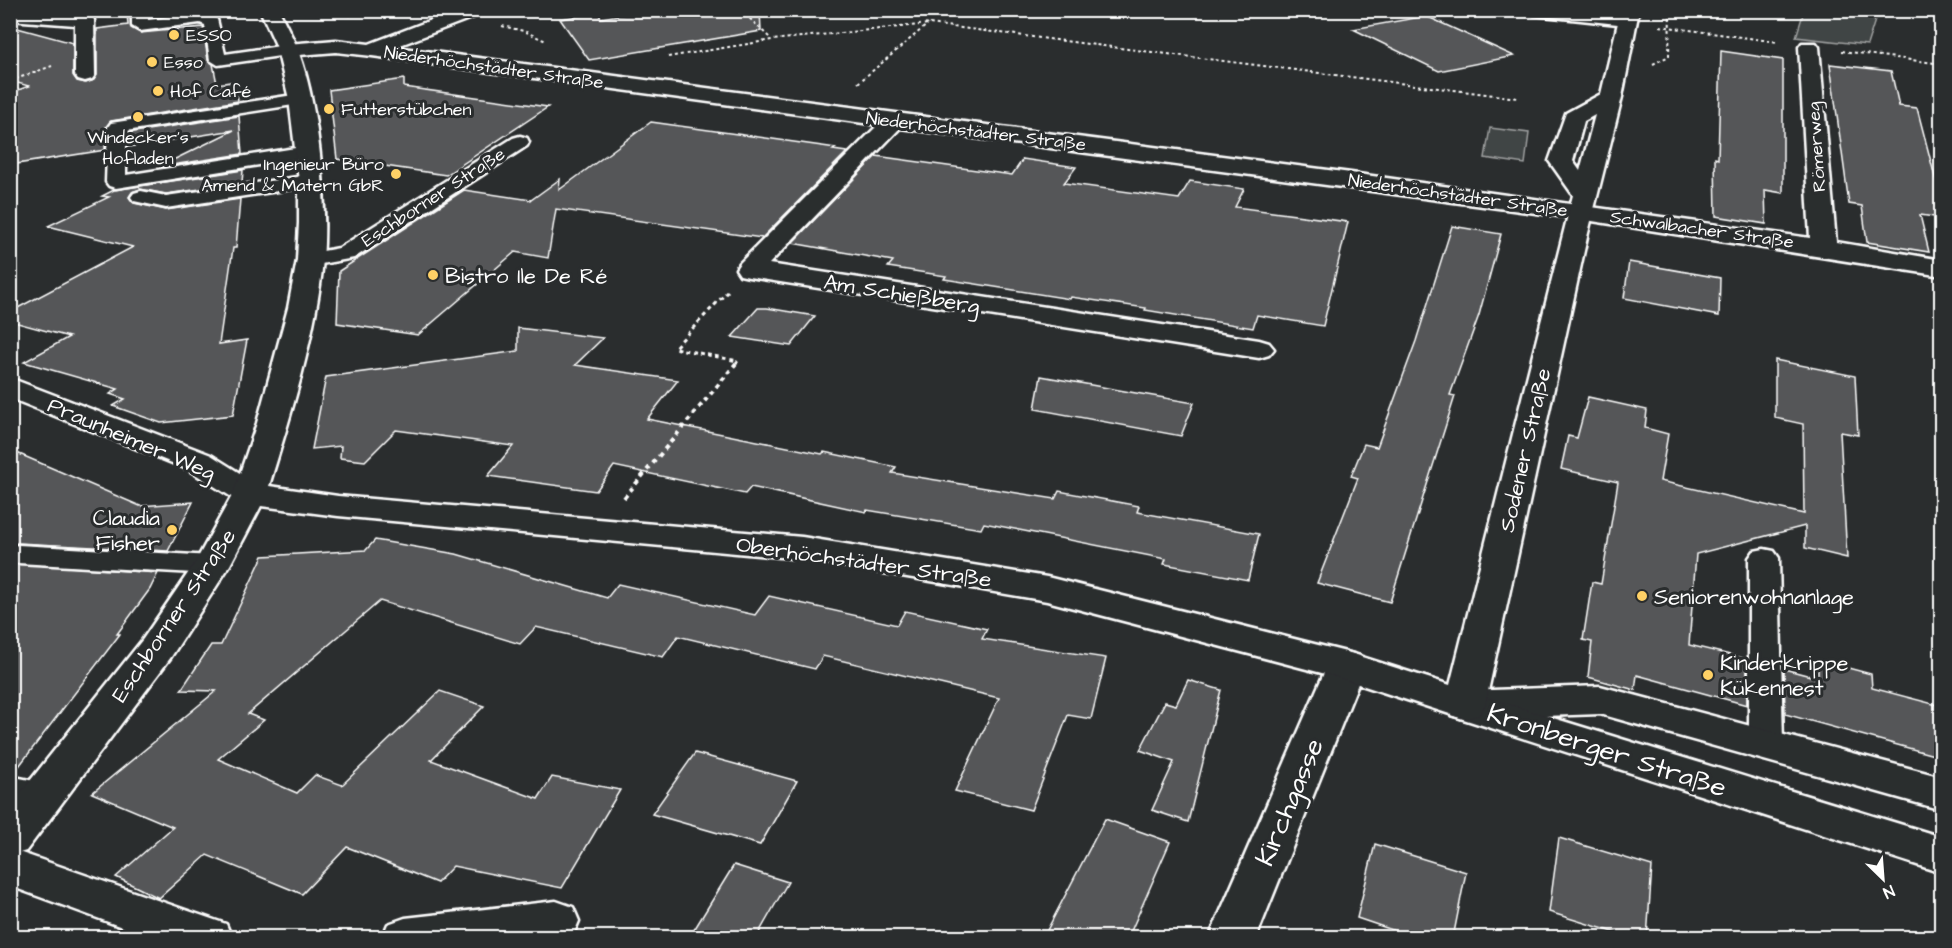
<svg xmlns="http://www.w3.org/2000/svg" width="1952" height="948" font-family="'Architects Daughter',sans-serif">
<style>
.green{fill:#414445;stroke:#a0a2a2;stroke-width:1.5}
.building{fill:#555758;stroke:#fff;stroke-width:1.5}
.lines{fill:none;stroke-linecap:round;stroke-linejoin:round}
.service-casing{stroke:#fff;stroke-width:5}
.minor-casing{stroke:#fff;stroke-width:5}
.tertiary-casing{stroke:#fff;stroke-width:5}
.secondary-casing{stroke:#fff;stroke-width:5}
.path-far2{stroke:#fff;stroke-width:2;stroke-dasharray:3 3;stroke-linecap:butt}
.path-far1{stroke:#fff;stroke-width:3;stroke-dasharray:4 4;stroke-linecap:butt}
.path{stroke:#fff;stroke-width:4;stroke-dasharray:4.5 4.5;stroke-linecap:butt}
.service{fill:#2a2d2e;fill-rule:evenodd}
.minor{fill:#2a2d2e;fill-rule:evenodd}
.tertiary{fill:#2a2d2e;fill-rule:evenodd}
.secondary{fill:#2a2d2e;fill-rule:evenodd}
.poi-dot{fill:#ffd166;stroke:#2a2d2e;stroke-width:2}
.labels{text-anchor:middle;stroke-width:6;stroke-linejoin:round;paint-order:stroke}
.far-poi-label{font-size:18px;fill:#fff;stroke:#2a2d2e;text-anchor:start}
.far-street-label{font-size:18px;fill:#fff;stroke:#2a2d2e}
.poi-label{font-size:22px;fill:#fff;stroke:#2a2d2e;text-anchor:start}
.street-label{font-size:22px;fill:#fff;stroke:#2a2d2e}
.near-street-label{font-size:27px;fill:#fff;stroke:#2a2d2e}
</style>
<rect width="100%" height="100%" fill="#2a2d2e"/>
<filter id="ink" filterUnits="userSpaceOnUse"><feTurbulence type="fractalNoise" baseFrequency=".0167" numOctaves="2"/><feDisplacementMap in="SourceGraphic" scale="12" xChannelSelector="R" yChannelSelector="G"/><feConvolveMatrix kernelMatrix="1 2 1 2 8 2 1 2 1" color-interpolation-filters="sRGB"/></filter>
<g filter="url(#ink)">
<g class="green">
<polygon points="1804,11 1804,10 1878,11 1867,45 1796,37"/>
<polygon points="1490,128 1529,133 1525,164 1485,158"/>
</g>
<g class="building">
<polygon points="150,10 201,10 201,11 150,17"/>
<polygon points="652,10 760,10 761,31 589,60 560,19 598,13 601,18"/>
<polygon points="127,13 130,13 131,28 140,33 203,27 208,60 213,64 217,84 236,81 238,101 111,121 106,127 105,150 10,165 10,93 29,86 10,81 10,26 73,43 73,75 77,81 86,83 94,80 97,75 97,29 128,25"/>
<polygon points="1426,16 1514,56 1439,71 1353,29"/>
<polygon points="1721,51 1783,60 1783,193 1765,190 1766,224 1716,216 1715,158 1718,159"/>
<polygon points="1830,64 1891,71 1899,106 1917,108 1941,200 1941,218 1920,215 1929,252 1867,242 1862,206 1849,204"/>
<polygon points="404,79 404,87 548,107 446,175 337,159 329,90"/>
<polygon points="239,116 242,154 159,167 234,130 128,147 128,133"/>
<polygon points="651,122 836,148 833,150 847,152 762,238 556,209 548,258 515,252 418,335 337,323 339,271 464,190 531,200 560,179 559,190"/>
<polygon points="876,156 1012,175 1023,159 1076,167 1064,183 1179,199 1190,181 1244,189 1235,207 1348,222 1323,326 1257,315 1253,328 1145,310 1146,308 1071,297 1070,299 944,279 946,276 888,267 893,261 792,243"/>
<polygon points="243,170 242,183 166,194 140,189 132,192 129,197 134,203 166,210 240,199 236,248 233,248 219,344 247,340 233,415 161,423 113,406 125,399 110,394 118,389 24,362 69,337 10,321 10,312 133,247 48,226 109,197 102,196 114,190"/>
<polygon points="1452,226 1501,234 1479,315 1450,395 1455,396 1390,602 1317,583 1358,478 1351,476 1364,444 1377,447 1416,341"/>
<polygon points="1629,262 1720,278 1719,316 1624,298"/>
<polygon points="758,308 767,308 815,316 791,346 732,337"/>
<polygon points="518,328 603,338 575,365 678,380 647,419 822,454 824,452 896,467 892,473 1055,499 1059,491 1139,506 1137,512 1259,534 1248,580 1164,564 1166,559 984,523 981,529 867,510 866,512 751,487 745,494 614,466 596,491 488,476 513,446 396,430 365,461 340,458 341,446 312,449 326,377 518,351"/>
<polygon points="1775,360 1855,376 1858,435 1840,432 1847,558 1805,548 1805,526 1696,554 1689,645 1747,659 1747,705 1637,675 1635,690 1588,677 1592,642 1583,640 1592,582 1601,584 1618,482 1561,469 1568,436 1577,438 1588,397 1647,410 1645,428 1668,434 1660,481 1804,514 1803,424 1775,418"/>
<polygon points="1041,376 1130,392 1194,403 1181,436 1035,409"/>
<polygon points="10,450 140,506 193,502 168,551 18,543 10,545"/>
<polygon points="375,540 456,554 607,598 618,584 755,615 769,596 897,625 905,611 987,629 982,639 1106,658 1091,719 1068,715 1031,810 955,791 999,698 823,656 815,669 678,636 663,657 536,627 520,644 380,601 248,714 264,720 218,759 297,793 315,775 342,785 440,691 484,706 431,760 538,799 552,777 620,790 562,888 453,866 437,883 347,847 302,894 207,855 159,898 116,877 173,827 92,793 216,691 181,690 211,645 221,645 263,556 366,550"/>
<polygon points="10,563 158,573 150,589 117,634 120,634 13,774 10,774"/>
<polygon points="1818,660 1871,674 1872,688 1941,706 1941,757 1785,714 1784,669 1818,678"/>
<polygon points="1188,680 1221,690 1188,822 1152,810 1174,762 1140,750 1165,702 1176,705"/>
<polygon points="695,753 797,781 760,845 652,814"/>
<polygon points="1105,819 1170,842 1128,938 1043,938"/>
<polygon points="1559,838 1652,866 1647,938 1633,938 1549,912"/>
<polygon points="1375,844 1466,872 1453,938 1416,938 1357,918"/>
<polygon points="734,865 788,882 756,938 689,938"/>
</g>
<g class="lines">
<g class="service-casing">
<g id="service">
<polygon points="132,10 148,10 148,20 201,13 217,19 225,54 287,45 295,50 287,55 218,65 210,60 205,25 200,23 140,31 132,26"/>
<path d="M 1527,10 C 1546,10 1624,8 1635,20 L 1627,25 L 1534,15 Z"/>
<polygon points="300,94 306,95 309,99 306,103 126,131 126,175 308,146 315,148 317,152 315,156 116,188 109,186 106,182 108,127 111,123"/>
<polygon points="520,136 527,138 529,142 527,146 354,258 310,266 302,265 299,260 302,255 339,248 513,138"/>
<polygon points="311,175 318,177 321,181 318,185 166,208 134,201 131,197 134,193 141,191 166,196"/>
<polygon points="18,545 212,556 222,558 227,565 222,572 212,574 18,563 10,561 10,547"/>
<polygon points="1764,549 1774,551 1779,558 1783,746 1778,755 1766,759 1754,755 1749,746 1749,558 1754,551"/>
<polygon points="10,776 58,786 64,796 58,806 46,809 10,802"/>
</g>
</g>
<g class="minor-casing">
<g id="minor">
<polygon points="10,10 92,16 94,20 95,75 92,79 85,81 78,79 75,75 75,25 10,20"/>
<polygon points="457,10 484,10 482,14 395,47 1351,173 1810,238 1799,47 1802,43 1816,43 1819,47 1836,242 1942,260 1942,276 1573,218 900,128 769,264 1259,340 1269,343 1274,349 1269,355 1259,358 749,277 740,275 736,269 740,263 878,125 372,56 336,52 287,56 280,54 277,50 280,46 287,44 336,40 369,44"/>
<polygon points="10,378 211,455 262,487 267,494 262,501 250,504 238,501 187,469 10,398"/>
<polygon points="1346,652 1360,656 1365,666 1256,938 1209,938 1327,666 1332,656"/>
<polygon points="1600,686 1942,777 1942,810 1600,714 1465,719 1451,715 1445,705 1451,695 1465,691"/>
<polygon points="10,849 226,924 232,938 152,938 10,886"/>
<polygon points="556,901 573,907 579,921 573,935 565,938 382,938 388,924 405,918"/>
</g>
</g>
<g class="tertiary-casing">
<polygon id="tertiary" points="1465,691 1942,837 1942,873 1451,715 1445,705 1451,695"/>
</g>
<g class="secondary-casing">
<path id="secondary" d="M 260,10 L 279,10 C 284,21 290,32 295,43 C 318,96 328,202 323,260 C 316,334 291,415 269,486 L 338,496 L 802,537 L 1047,577 L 1346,652 L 1450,685 L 1573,195 L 1549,161 L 1566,113 L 1601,94 L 1621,10 L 1639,10 L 1622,97 L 1587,237 L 1485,705 L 1479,715 L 1465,719 L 1337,677 L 1047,601 L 802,559 L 338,516 L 261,506 L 230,565 L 171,657 L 26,851 L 10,856 L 10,806 L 143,639 L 195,563 L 233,494 L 257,423 L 288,308 L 297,260 L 299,223 L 299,181 L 289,99 L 276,45 ZM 1595,115 L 1580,171 L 1573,161 L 1584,121 Z"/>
</g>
<g class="path-far2">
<polyline points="741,10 771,39"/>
<polyline points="349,16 364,10"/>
<polyline points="502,26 524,31 546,41"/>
<polyline points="1660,26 1778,42"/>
<polyline points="1842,51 1942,64"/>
<polyline points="668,57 772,40 929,24 1518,98"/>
<polyline points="1653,64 1669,56 1670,10"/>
<polyline points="10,81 52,66"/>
<polyline points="858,83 928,24"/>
</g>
<polyline class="path-far1" points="728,291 674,348 738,361 736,363"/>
<polyline class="path" points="624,498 738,361"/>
<use href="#service" class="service"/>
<use href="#minor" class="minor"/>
<use href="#tertiary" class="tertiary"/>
<use href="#secondary" class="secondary"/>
</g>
</g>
<g class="poi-dot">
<circle cx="174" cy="35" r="6"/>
<circle cx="152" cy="62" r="6"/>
<circle cx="158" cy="91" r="6"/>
<circle cx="329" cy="109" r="6"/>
<circle cx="138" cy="117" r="6"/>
<circle cx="396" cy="174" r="6"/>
<circle cx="433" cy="275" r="6"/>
<circle cx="172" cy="530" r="6"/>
<circle cx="1642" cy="596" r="6"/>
<circle cx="1708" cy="675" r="6"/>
</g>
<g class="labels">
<g class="far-poi-label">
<text x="186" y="41">ESSO</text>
<text x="164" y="68">Esso</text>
<text x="170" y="97">Hof Café</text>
<text x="341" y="115">Futterstübchen</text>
<text x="138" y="143" text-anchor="middle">Windecker's<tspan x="138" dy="21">Hofladen</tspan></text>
<text x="384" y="170" text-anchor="end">Ingenieur Büro<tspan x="384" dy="21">Amend &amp; Matern GbR</tspan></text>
</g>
<g class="far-street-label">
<text transform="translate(494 67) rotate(8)" y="6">Niederhöchstädter Straße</text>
<text transform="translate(976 131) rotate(7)" y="6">Niederhöchstädter Straße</text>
<text transform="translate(1816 147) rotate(-94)" y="6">Römerweg</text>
<text transform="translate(1458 195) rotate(8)" y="6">Niederhöchstädter Straße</text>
<text transform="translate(433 197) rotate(-33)" y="6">Eschborner Straße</text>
<text transform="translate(1702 229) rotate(8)" y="6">Schwalbacher Straße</text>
</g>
<g class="poi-label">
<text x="445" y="283">Bistro Ile De Ré</text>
<text x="160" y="525" text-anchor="end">Claudia<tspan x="160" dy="25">Fisher</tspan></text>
<text x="1654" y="604">Seniorenwohnanlage</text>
<text x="1720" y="670">Kinderkrippe<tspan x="1720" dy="25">Kükennest</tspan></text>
</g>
<g class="street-label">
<text transform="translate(902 293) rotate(9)" y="8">Am Schießberg</text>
<text transform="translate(132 438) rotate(23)" y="8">Praunheimer Weg</text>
<text transform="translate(1524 450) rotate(-77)" y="8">Sodener Straße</text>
<text transform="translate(864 561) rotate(8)" y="8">Oberhöchstädter Straße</text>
<text transform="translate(173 615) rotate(-56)" y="8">Eschborner Straße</text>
</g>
<g class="near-street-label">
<text transform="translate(1607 750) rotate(18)" y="9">Kronberger Straße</text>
<text transform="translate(1289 802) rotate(-67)" y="9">Kirchgasse</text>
</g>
</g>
<rect width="1952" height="948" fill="none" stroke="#2a2d2e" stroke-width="36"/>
<rect x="18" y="18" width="1916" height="912" fill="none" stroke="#fff" stroke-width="2" filter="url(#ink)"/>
<g transform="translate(1883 879) rotate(155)" stroke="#2a2d2e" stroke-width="4.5" paint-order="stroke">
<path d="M0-4.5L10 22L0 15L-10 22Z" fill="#ffffff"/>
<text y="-9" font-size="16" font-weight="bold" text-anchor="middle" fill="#ffffff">N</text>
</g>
</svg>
